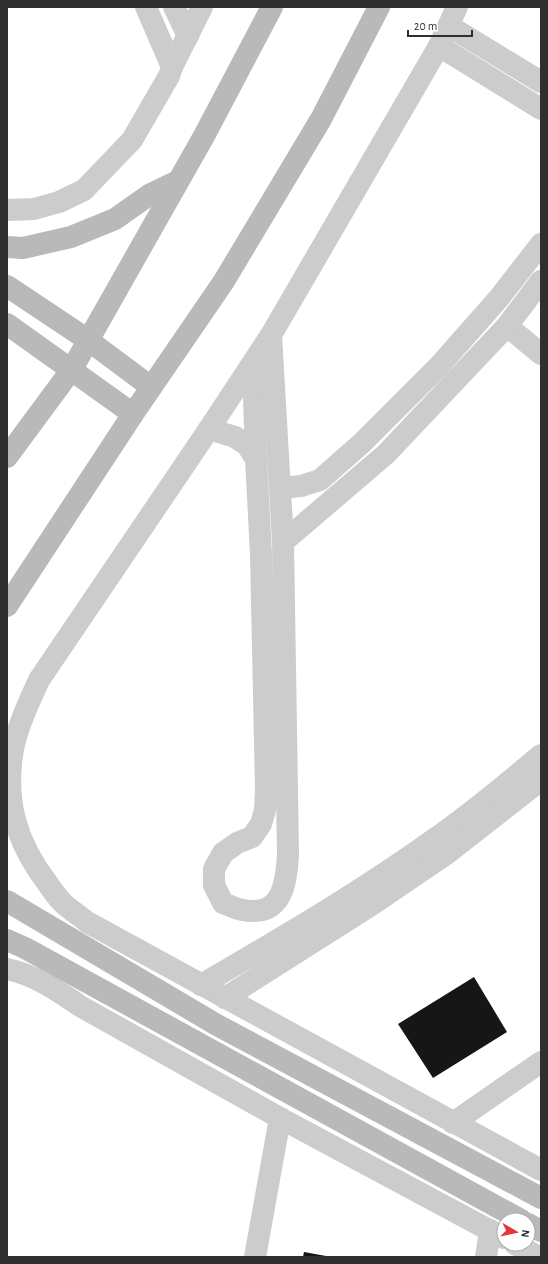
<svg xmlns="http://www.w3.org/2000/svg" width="548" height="1264" font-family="'Alegreya Sans',sans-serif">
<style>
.building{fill:#161616}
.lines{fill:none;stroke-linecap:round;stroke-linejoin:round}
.minor{stroke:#ccc;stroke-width:22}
.secondary{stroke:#b9b9b9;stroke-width:22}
</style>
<rect width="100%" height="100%" fill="#fff"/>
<g class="building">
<polygon points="474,977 507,1032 433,1078 398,1024"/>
<polygon points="304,1252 326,1256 326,1257 303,1257"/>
</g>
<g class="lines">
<g class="minor">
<polyline points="146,7 172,67"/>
<polyline points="174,7 188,36"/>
<polyline points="449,26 541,82"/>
<polyline points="439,46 541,109"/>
<polyline points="7,210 34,209 59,202 84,190 132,140 169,76 172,67 202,7"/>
<polyline points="507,326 541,354"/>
<path d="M 271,335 L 209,429 L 39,680 C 29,702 18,725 13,749 C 4,801 16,842 48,884 C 53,891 58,899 65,905 C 72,911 80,916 87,922 L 541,1170"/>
<polyline points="253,365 256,459"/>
<path d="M 209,429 L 235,437 L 247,445 L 256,459 L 261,554 L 266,789 L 265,810 L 261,824 L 252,837 L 237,843 L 223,853 L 214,869 L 214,885 L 223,903 C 229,905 236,909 243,910 C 282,917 286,885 288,855 L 283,542 L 271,335 L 439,46 L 457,7"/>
<polyline points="280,488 301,486 320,480 362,443 439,366 499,298 541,244"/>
<polyline points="283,542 386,454 507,326 541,281"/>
<path d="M 7,969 C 35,975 57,990 80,1006 L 280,1118 L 504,1238"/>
<path d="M 201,985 C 280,939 359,893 433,840 C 471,814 506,784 541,755"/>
<polyline points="225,998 373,904 445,855 541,780"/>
<polyline points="453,1123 541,1062"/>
<polyline points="515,1244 539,1257"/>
<polyline points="255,1257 280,1118"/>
<polyline points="486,1257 490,1230"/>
</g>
<g class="secondary">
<polyline points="7,247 23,248 71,237 115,219 149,195 178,181"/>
<polyline points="7,286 88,340 151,387"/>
<polyline points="7,324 133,414"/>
<polyline points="7,457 72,369 204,136 272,7"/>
<polyline points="7,606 133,414 224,281 321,119 379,7"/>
<polyline points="7,901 217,1025 541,1198"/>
<polyline points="7,940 25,948 521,1220"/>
<polyline points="528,1224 541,1231"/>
</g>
</g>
<rect width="548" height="1264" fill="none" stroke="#2f2f2f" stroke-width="16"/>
<g transform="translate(516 1232) rotate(99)"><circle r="19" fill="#ffffff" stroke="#acacac"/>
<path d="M0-3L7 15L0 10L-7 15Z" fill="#e33539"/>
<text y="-6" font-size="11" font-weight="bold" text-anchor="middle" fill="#2f2f2f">N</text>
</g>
<path d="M408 30v6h64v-6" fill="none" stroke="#2f2f2f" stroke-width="2"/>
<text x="414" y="30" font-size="12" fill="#2f2f2f" stroke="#ffffff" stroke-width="3" paint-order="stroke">20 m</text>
</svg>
